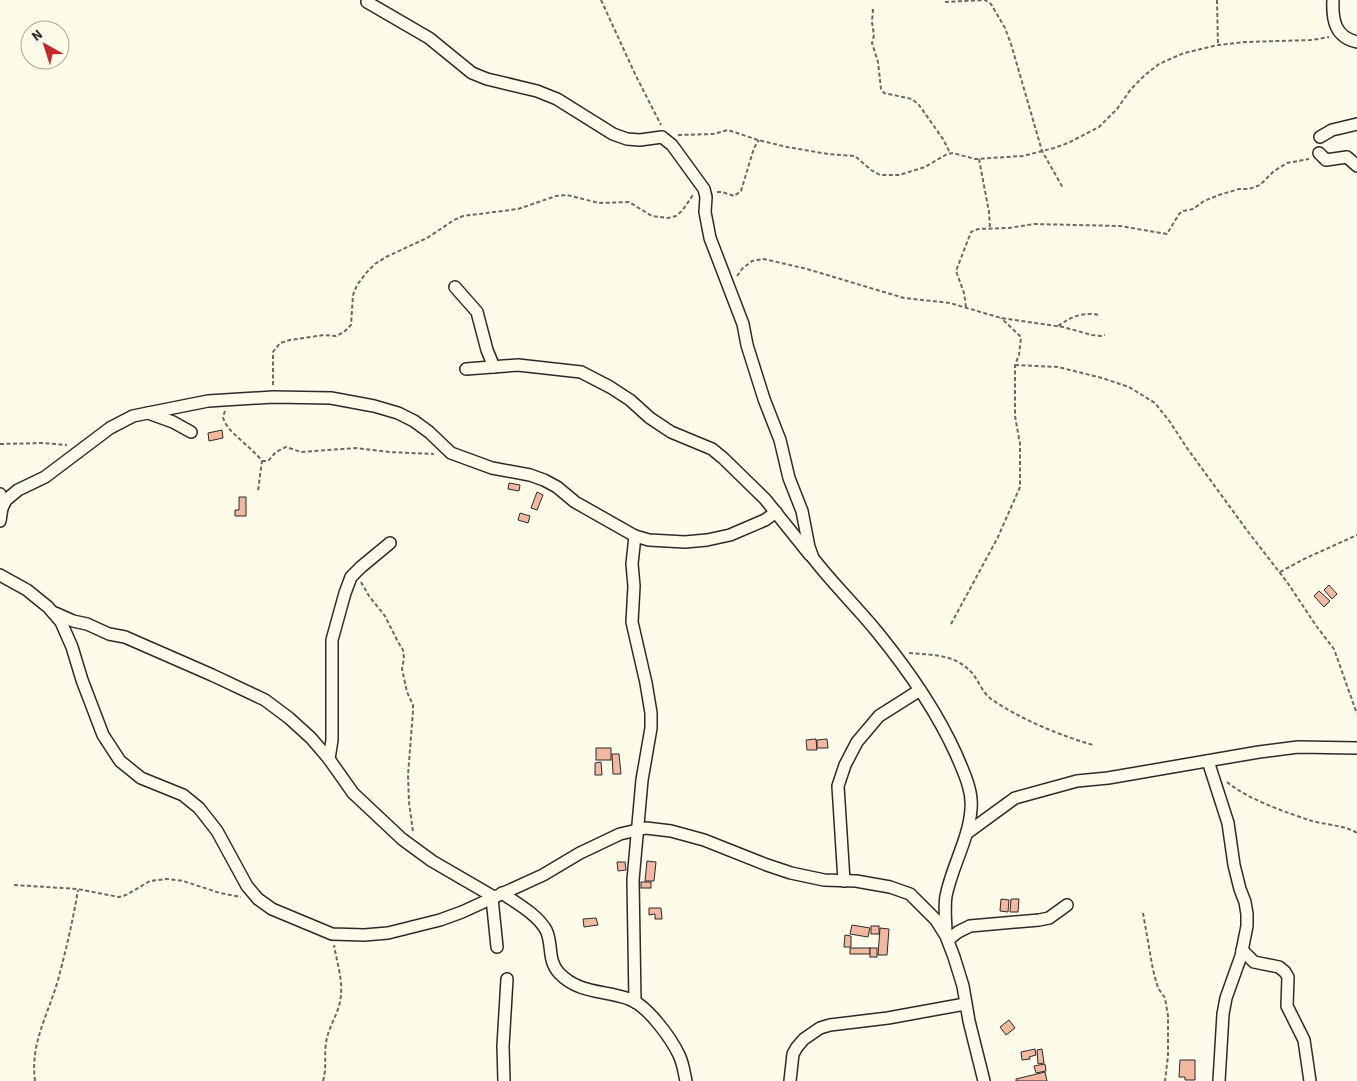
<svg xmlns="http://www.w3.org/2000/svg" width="1357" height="1081" font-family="'Source Sans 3',sans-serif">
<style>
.building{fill:#f2b8a0;stroke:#2b2b2b}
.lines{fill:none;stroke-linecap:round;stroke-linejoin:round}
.minor-casing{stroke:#2b2b2b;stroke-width:14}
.path{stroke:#6a6964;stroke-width:2;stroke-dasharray:4 2.5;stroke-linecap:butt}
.minor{stroke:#fdfbea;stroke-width:11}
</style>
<rect width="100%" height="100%" fill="#fdfbea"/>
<g class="building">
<polygon points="222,430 223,438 209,441 208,433"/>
<polygon points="509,483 520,485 519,491 508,489"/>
<polygon points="537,492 543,495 537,510 531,508"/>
<polygon points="239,497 246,497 246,516 235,516 235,510 239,510"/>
<polygon points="520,513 530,516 528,523 518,520"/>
<polygon points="1329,585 1337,594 1332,599 1324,590"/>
<polygon points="1319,591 1330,601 1324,607 1314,596"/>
<polygon points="816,739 817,750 807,750 806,740"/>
<polygon points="827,739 828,748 817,748 817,740"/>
<rect x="596" y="748" width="15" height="12"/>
<polygon points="612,754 619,754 621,774 613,774"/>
<polygon points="601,762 602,775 595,775 595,763"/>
<polygon points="647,861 656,862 654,881 645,881"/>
<polygon points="617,862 625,862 626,870 618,871"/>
<rect x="641" y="882" width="10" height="6"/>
<polygon points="1001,899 1009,900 1008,912 1000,911"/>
<polygon points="1011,899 1019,899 1018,912 1010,912"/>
<polygon points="649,908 661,908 662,919 655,919 655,914 649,915"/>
<polygon points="596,918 598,925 584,927 583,919"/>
<polygon points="852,925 870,928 868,937 850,934"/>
<rect x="871" y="926" width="8" height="8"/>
<polygon points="880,928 889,929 887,955 878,955"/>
<polygon points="845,935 851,936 851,947 844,947"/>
<rect x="850" y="948" width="20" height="6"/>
<rect x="870" y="948" width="7" height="9"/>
<polygon points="1009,1020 1015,1028 1006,1035 1000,1027"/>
<polygon points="1035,1049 1036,1055 1029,1057 1030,1059 1022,1060 1021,1052"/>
<polygon points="1042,1049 1044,1063 1038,1064 1037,1050"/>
<polygon points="1180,1060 1195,1060 1195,1080 1185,1080 1185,1077 1179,1077"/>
<polygon points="1045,1064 1046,1071 1036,1073 1034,1066"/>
<polygon points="1045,1072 1047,1081 1016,1081 1016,1079"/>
</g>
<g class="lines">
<g class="minor-casing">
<g id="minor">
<path d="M 1333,0 C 1332,20 1335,37 1357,42"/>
<path d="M 367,2 L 429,38 L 472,73 L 487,79 L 537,91 L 557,99 L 613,134 L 627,139 L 640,140 L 662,137 L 672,145 L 704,189 L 706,197 L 705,212 L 710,238 L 743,324 L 747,345 L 764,399 L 780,440 L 789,478 L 802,511 L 809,547 L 813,558 C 833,584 857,607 878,633 C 908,670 936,710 956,754 C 963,771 973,790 971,809 C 969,839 952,866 946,896 C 944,908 946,922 946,934"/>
<polyline points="1320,137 1332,130 1357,124"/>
<polyline points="1319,153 1326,160 1347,157 1357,166"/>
<polyline points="455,287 477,312 487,350 494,367"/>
<polyline points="466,369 518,365 581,372 610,387 630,400 650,418 671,432 712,449 723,458 765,499 810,555"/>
<polyline points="148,413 173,422 191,432"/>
<polyline points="0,494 2,508 0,521"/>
<polyline points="2,508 6,500 18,490 45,477 110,428 133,416 208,401 273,397 331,398 374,406 398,413 414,421 429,432 451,453 492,468 530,475 544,480 557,487 575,502 635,536 649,540 685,542 707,540 730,535 765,520 776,512"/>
<polyline points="0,575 27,590 48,607 61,622 72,647 82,680 103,735 120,761 141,778 183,795 199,808 217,831 247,886 258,899 272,909 332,934 364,935 388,933 440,920 462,912 543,875 580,853 620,834 646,828 671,831 704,840 767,865 791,873 824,880 856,881 890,887 910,894 936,920 946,936 954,957 963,986 969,1021 984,1081"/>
<polyline points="55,613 73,621 87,624 109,634 125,637 212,675 265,700 289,718 311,738 329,759 353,793 402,839 432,861 494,897"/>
<polyline points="329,759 332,740 332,640 345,593 351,577 361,567 390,543"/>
<polyline points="1208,761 1228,823 1234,865 1240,889 1245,902 1247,914 1247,926 1241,956 1226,998 1223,1014 1219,1081"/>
<polyline points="967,833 1015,798 1077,781 1108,778 1259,752 1298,747 1357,748"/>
<polyline points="844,881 838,786 845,765 857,742 879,716 920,690"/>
<path d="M 502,893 C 516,903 537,914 546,930 C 553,944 547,960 559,973 C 579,994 604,990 629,999 C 647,1005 671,1038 679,1055 C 683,1063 684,1072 686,1081"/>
<polyline points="492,898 497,947"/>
<polyline points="948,940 958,932 970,926 1039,920 1049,918 1067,905"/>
<polyline points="1242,950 1254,962 1279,967 1285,972 1288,977 1287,1006 1304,1040 1310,1081"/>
<polyline points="635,1002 633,880 642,780 651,728 651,713 646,683 632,622 634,586 632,564 635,536"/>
<polyline points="504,1081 503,1046 507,979"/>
<polyline points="790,1081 793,1054 797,1047 804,1039 820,1028 830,1025 888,1018 965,1004"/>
</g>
</g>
<g class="path">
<polyline points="601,0 636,76 661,125"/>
<polyline points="1217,0 1218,45"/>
<polyline points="945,2 985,0 991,4 1005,28 1011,44 1042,151 1063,188"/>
<polyline points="873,9 872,22 874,35 872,43 878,62 881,89 884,93 912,99 919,105 943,139 950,153"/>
<polyline points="678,135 713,134 728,130 758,140 787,147 828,154 855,156 871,170 880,175 899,175 925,167 947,154 953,153 975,159 1023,156 1054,148 1068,143 1099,127 1117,109 1131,89 1145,75 1159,64 1184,53 1218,45 1246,42 1312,40 1329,37"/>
<polyline points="979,159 989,212 990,229"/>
<polyline points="717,192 722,192 734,196 741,191 754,148 759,140"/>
<polyline points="737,276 742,269 752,261 764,259 807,269 904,298 950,303 1001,318 1063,327 1092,335 1101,336 1105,335"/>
<polyline points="966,307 964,293 956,271 971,232 978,229 1009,228 1034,224 1120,226 1167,234 1179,214 1183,211 1193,209 1204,201 1219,195 1239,189 1249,189 1260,185 1274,171 1287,163 1309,159"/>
<path d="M 1058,326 C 1072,316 1083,312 1100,315"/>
<polyline points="1015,365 1058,367 1102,378 1129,387 1155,403 1170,422 1187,448 1249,533 1287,582 1317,627 1334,649 1357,714"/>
<polyline points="273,385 273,352 280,343 290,340 324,335 336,336 344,332 351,325 353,295 357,285 367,272 375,264 386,257 427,238 454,220 463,216 518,209 556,196 567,195 599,203 629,202 652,216 668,218 676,216 682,211 693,195"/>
<path d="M 225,411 L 223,417 C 226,432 252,447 262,461 L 258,491"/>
<polyline points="0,444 42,443 67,445"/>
<polyline points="262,461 268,461 276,452 286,447 301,452 356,448 389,452 434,454"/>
<polyline points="1280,572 1304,559 1357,535"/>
<polyline points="361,582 369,596 385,616 398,642 403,650 404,658 402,669 407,692 413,705 413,711 408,775 409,802 413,832"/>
<polyline points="951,624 998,537 1020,487 1020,444 1015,416 1015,365 1019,355 1021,337 1001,318"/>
<path d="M 909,653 C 933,655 956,654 973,674 C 979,682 983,693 991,699 C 1022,720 1059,735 1093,745"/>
<path d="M 1227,782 C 1249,800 1285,812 1312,821 C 1327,825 1344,825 1357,833"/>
<polyline points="14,885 78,889 119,897 126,895 150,881 168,879 183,881 220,893 241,897"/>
<polyline points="1143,913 1153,970 1158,988 1165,998 1168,1016 1168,1056 1165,1081"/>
<path d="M 35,1081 C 30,1043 48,1015 58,980 C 66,950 73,920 78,890"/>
<path d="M 323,1081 C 327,1068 324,1056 326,1043 C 328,1028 337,1016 340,1002 C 344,983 337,963 334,945"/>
</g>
<use href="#minor" class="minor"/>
</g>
<g transform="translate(45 45) rotate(321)"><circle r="24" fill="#fdfbea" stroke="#a9a89e"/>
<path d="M0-4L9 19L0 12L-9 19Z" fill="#c62828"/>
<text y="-8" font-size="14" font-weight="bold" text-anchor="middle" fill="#2b2b2b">N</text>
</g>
</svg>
